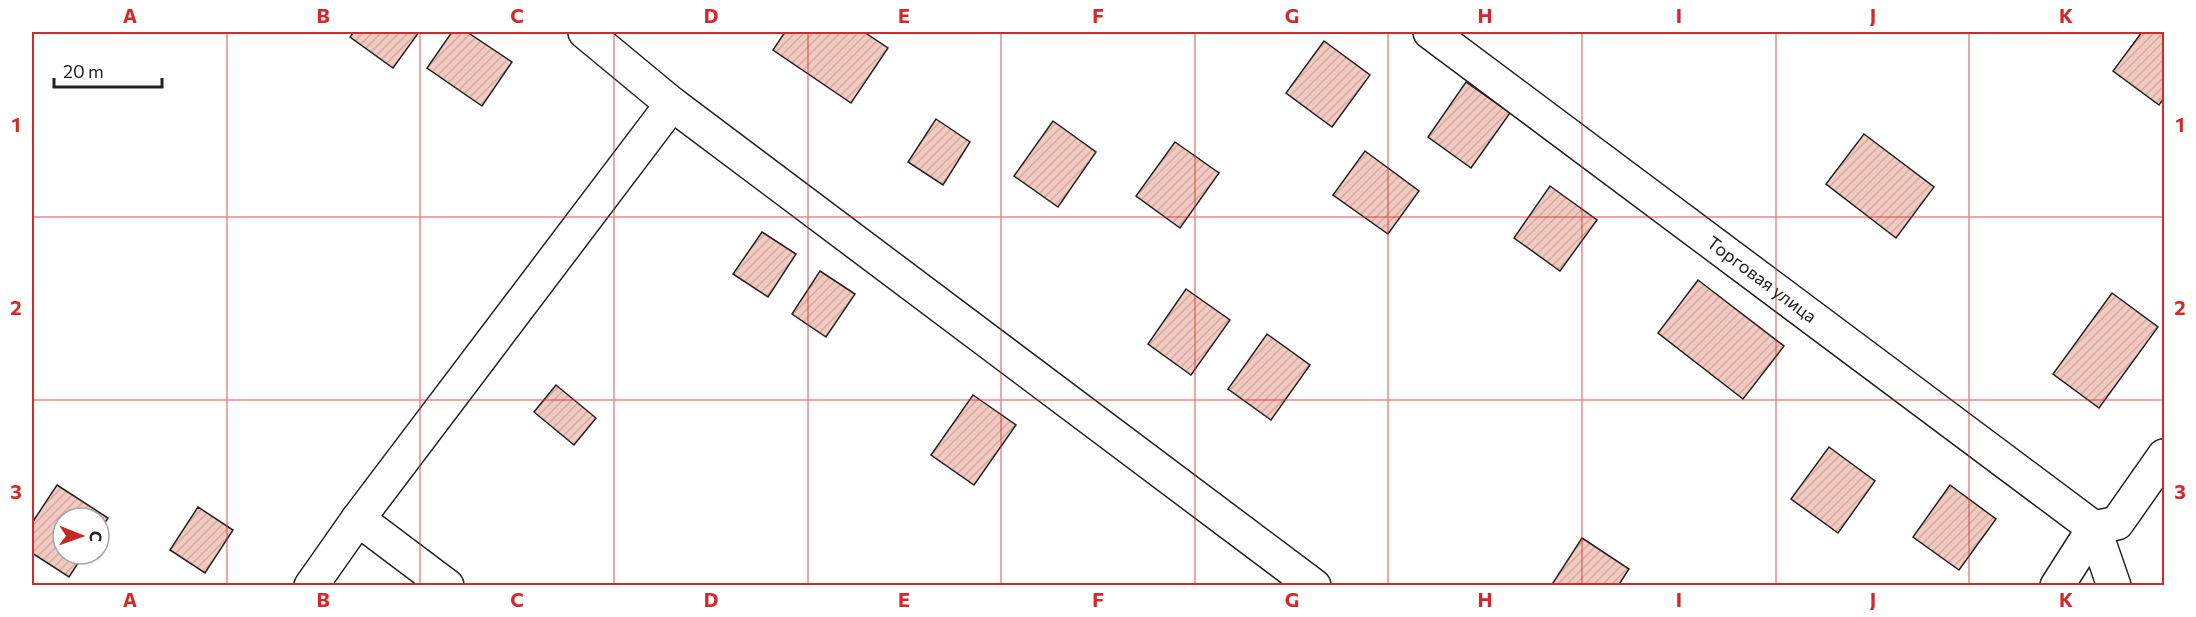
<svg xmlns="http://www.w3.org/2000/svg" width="2196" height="617" font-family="Commissioner,sans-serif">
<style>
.building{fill:url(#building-hatch);stroke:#222;stroke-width:1.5}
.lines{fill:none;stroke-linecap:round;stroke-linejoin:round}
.minor-casing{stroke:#222;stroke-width:36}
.minor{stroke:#fff;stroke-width:33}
.grid{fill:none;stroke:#d62828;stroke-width:1.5;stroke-opacity:0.55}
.labels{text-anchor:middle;stroke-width:4.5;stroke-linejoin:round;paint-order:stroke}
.street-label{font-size:18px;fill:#222;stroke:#fff}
.neatline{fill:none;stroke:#d62828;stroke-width:2}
.grid-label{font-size:20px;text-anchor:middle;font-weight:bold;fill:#d62828}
</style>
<defs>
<pattern id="building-hatch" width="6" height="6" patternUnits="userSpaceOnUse" patternTransform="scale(1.5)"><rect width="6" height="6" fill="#f3c9c0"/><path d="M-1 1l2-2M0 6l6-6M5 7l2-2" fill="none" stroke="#d0aca5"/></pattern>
</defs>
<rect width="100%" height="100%" fill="#fff"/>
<g class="building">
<polygon points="354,32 419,32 393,68 350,37"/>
<polygon points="452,32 467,32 512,62 482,106 427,68"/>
<polygon points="785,32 864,32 888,48 851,103 773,50"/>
<polygon points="2142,32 2164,32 2164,98 2159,105 2113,71"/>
<polygon points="1324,41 1370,75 1332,127 1286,93"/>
<polygon points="1466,82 1510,113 1471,168 1428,137"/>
<polygon points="936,119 970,142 943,185 908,162"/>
<polygon points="1053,121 1096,152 1058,207 1014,176"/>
<polygon points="1864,134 1934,187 1896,238 1826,184"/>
<polygon points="1175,142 1219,173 1180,228 1136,196"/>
<polygon points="1365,151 1419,191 1388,234 1333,195"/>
<polygon points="1550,186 1597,220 1560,271 1514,238"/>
<polygon points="762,232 796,254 768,297 733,274"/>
<polygon points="820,271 855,294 826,337 792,314"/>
<polygon points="1698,280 1784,346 1743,399 1658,333"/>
<polygon points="1186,289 1230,320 1191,375 1148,344"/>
<polygon points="2112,293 2158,327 2099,408 2053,374"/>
<polygon points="1267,334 1310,365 1271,420 1228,389"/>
<polygon points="556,385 596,418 574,445 534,412"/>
<polygon points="973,395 1016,425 974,485 931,455"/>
<polygon points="1829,447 1875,481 1838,533 1791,499"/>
<polygon points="57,485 108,518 99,532 99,518 63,518 63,554 84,554 69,577 32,553 32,523"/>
<polygon points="1950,485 1996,519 1959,570 1913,537"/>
<polygon points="198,507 233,530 205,573 170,550"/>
<polygon points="1582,538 1629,569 1618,586 1551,586"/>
</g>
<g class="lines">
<g class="minor-casing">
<g id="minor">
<polyline points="585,32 672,104 1314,586"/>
<path id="s1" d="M 1430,32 L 2094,528"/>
<polyline points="358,519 447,586"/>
<polyline points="2094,528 2117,523 2164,456"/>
<polyline points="2094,528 2114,586"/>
<polyline points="311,586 358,519 672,104"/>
<polyline points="2057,586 2094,528"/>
</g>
</g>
<use href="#minor" class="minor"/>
</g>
<path class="grid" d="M 227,32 L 227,586M 420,32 L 420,586M 614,32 L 614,586M 808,32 L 808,586M 1001,32 L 1001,586M 1195,32 L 1195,586M 1388,32 L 1388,586M 1582,32 L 1582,586M 1776,32 L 1776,586M 1969,32 L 1969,586M 32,217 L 2164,217M 32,400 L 2164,400"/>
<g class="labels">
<g class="street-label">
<text dy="6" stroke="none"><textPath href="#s1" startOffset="414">Торговая улица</textPath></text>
</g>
</g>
<rect width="2196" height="617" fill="none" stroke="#ffffff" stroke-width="66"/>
<g transform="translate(81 536) rotate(91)"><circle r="28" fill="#ffffff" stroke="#a7a7a7" stroke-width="1.5"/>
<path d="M0-4.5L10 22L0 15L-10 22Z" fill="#c62828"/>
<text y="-9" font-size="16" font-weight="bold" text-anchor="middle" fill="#222222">С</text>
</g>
<path d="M54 78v9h108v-9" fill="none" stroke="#222222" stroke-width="3"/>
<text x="63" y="78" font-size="18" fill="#222222" stroke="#ffffff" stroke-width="4.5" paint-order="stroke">20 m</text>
<rect x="33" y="33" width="2130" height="551" class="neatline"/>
<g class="grid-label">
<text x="130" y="23">A</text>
<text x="323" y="23">B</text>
<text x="517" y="23">C</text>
<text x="711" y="23">D</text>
<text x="904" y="23">E</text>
<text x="1098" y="23">F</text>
<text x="1292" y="23">G</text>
<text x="1485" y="23">H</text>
<text x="1679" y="23">I</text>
<text x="1873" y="23">J</text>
<text x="2066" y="23">K</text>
<text x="16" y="132">1</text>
<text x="2180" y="132">1</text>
<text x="16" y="315">2</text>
<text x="2180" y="315">2</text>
<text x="16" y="499">3</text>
<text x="2180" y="499">3</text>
<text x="130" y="607">A</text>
<text x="323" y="607">B</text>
<text x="517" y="607">C</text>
<text x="711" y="607">D</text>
<text x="904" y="607">E</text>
<text x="1098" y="607">F</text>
<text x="1292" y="607">G</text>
<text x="1485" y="607">H</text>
<text x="1679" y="607">I</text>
<text x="1873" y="607">J</text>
<text x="2066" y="607">K</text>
</g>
</svg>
